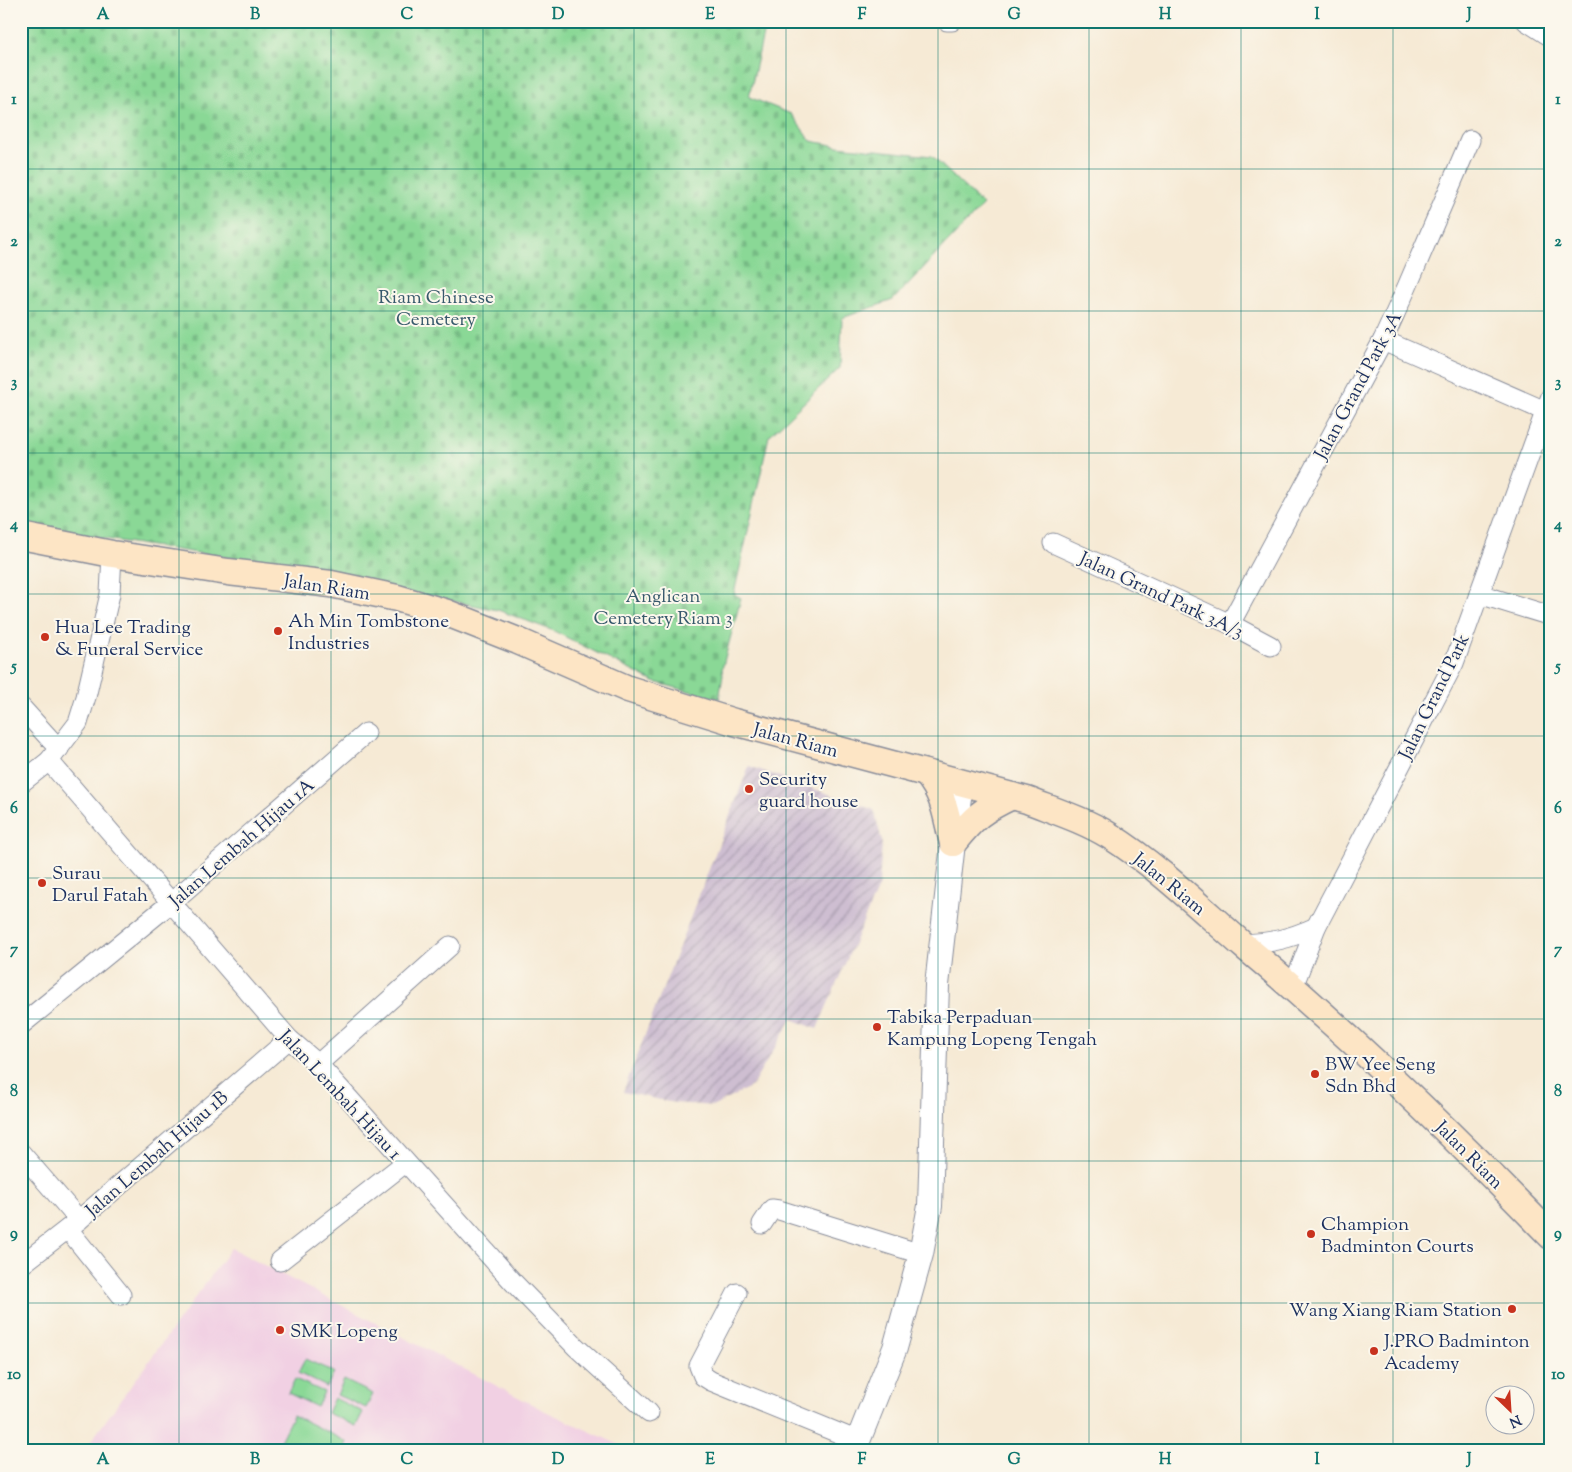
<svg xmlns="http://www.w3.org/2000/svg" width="1572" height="1472" font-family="'Sorts Mill Goudy',serif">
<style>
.built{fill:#f1d0e3}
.industrial{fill:url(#industrial-furrows)}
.cemetery{fill:url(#cemetery-stones);stroke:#52847a}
.pitch{fill:#8ad896;stroke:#52847a}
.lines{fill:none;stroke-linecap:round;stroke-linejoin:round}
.minor-casing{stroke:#888c9a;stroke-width:21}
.tertiary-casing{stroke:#888c9a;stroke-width:26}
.secondary-casing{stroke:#888c9a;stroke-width:29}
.minor{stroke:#fff;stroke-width:19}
.tertiary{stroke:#fff;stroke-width:24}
.secondary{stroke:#fde5c5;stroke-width:26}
.grid{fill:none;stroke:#0f766e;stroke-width:1;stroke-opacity:0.55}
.poi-dot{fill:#c8321e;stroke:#fbf7ec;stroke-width:2}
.labels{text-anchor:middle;stroke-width:4;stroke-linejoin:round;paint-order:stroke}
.park-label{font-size:19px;fill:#37596c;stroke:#fbf7ec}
.street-label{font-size:19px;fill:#1b2f5e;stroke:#fbf7ec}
.poi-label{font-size:19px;fill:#1b2f5e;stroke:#fbf7ec;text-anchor:start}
.neatline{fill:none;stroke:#0f766e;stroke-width:2}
.grid-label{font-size:16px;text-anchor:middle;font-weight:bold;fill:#0f766e}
</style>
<defs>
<pattern id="industrial-furrows" width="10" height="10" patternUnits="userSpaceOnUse" patternTransform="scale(1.25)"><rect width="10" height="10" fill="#cebed1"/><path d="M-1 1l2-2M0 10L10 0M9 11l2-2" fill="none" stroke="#a69bad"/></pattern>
<pattern id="cemetery-stones" width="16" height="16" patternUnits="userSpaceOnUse" patternTransform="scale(1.25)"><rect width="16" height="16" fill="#8ad896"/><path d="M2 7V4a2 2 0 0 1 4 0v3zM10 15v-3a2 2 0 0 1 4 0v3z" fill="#76ba84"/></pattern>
</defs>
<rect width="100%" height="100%" fill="#fbf7ec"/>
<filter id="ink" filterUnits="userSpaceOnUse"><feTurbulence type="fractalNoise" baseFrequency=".02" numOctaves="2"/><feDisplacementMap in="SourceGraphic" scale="10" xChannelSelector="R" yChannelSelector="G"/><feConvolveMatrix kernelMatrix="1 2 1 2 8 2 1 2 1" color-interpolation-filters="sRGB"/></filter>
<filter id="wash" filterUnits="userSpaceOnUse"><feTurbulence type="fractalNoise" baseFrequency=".0096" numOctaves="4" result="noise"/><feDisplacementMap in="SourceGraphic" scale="20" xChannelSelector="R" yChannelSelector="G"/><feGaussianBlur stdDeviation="1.12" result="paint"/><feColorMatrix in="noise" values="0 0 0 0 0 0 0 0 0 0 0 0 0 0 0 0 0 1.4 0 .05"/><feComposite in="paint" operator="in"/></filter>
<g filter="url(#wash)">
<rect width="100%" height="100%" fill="#f6ead5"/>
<polygon class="built" points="231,1248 545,1411 633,1451 93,1451 86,1448"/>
<polygon class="industrial" points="749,766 874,810 882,841 879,885 817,1029 792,1019 752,1086 714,1106 675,1103 623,1092"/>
<polygon class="cemetery" points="21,21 766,21 749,97 791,114 811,141 838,146 932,156 983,205 893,300 842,318 840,368 769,436 734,594 741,598 722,669 723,675 719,699 654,682 554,631 498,610 237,559 21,526"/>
<g class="pitch">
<polygon points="305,1359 334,1372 327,1387 298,1373"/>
<polygon points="295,1379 324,1392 317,1407 288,1393"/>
<polygon points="344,1380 373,1394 366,1408 337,1395"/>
<polygon points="334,1398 363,1412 356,1426 327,1413"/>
<polygon points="293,1415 347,1442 343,1451 280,1451 276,1449"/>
</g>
</g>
<g filter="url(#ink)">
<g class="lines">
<g class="minor-casing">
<g id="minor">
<polyline points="947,21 952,21"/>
<polyline points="1526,21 1551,37"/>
<polyline points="1383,340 1545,411"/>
<polyline points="1053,543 1230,624 1271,646"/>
<polyline points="1479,594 1551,616"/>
<polyline points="1230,624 1383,340 1407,287 1470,140"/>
<polyline points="21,707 59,749"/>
<polyline points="49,761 289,1039 318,1064 513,1282 576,1347 649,1413"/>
<polyline points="21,783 49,761 78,723 86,697 110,594 112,554"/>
<path d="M 1242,944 C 1271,943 1289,939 1316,927"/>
<polyline points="1293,987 1316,927 1454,663 1551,396"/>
<polyline points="21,1025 172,902 366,733"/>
<polyline points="318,1064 450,946"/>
<polyline points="21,1153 79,1220"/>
<polyline points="762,1224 772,1209 779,1210 921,1254"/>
<polyline points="68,1229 121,1295"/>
<polyline points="280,1261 405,1163"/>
<polyline points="21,1265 79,1220 289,1039"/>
<polyline points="737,1293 699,1366 703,1376 711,1381 858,1441"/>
</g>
</g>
<g class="tertiary-casing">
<polyline id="tertiary" points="854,1451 895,1348 921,1254 930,1206 937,985 953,843 961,783"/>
</g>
<g class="secondary-casing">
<g id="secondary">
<path d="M 21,536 L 112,554 L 228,572 L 331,584 L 397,598 L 447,613 L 518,641 L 628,689 L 734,722 L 1027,800 C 1055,811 1084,820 1110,836 C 1159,867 1200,908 1244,946 C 1352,1036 1453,1135 1551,1236"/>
<path d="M 927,774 C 945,796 946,816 953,843"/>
<path d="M 953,843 C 974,817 982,810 1012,796"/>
</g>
</g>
<use href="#minor" class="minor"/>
<use href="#tertiary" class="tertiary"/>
<use href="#secondary" class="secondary"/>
</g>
</g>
<path class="grid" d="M 179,21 L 179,1451M 331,21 L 331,1451M 483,21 L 483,1451M 634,21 L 634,1451M 786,21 L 786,1451M 938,21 L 938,1451M 1089,21 L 1089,1451M 1241,21 L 1241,1451M 1393,21 L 1393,1451M 21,169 L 1551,169M 21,311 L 1551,311M 21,453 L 1551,453M 21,594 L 1551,594M 21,736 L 1551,736M 21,878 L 1551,878M 21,1019 L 1551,1019M 21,1161 L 1551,1161M 21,1303 L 1551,1303"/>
<g class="poi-dot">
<circle cx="278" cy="631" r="5"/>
<circle cx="45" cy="637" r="5"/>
<circle cx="749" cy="789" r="5"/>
<circle cx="42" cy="883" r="5"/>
<circle cx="877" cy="1027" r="5"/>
<circle cx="1315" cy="1074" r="5"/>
<circle cx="1311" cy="1234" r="5"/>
<circle cx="1512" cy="1309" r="5"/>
<circle cx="280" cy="1330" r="5"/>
<circle cx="1374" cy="1351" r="5"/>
</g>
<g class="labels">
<g class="park-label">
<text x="436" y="303">Riam Chinese<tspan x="436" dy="22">Cemetery</tspan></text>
<text x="663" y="602">Anglican<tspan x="663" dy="22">Cemetery Riam 3</tspan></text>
</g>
<g class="street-label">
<text transform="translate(1357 385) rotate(-62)" y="7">Jalan Grand Park 3A</text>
<text transform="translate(327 586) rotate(9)" y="7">Jalan Riam</text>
<text transform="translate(1162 594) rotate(25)" y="7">Jalan Grand Park 3A/3</text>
<text transform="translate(1433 696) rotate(-64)" y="7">Jalan Grand Park</text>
<text transform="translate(796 739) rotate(15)" y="7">Jalan Riam</text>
<text transform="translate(241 842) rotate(-41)" y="7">Jalan Lembah Hijau 1A</text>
<text transform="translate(1170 883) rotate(39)" y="7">Jalan Riam</text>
<text transform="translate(341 1094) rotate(47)" y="7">Jalan Lembah Hijau 1</text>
<text transform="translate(156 1153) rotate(-41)" y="7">Jalan Lembah Hijau 1B</text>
<text transform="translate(1470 1154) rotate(45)" y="7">Jalan Riam</text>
</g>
<g class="poi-label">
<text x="288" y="627">Ah Min Tombstone<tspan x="288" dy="22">Industries</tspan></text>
<text x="55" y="633">Hua Lee Trading<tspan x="55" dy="22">&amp; Funeral Service</tspan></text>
<text x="759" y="785">Security<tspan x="759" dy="22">guard house</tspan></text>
<text x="52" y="879">Surau<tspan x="52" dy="22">Darul Fatah</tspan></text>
<text x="887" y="1023">Tabika Perpaduan<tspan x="887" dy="22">Kampung Lopeng Tengah</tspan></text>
<text x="1325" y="1070">BW Yee Seng<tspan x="1325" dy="22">Sdn Bhd</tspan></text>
<text x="1321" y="1230">Champion<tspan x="1321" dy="22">Badminton Courts</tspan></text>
<text x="1502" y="1316" text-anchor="end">Wang Xiang Riam Station</text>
<text x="290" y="1337">SMK Lopeng</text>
<text x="1384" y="1347">J.PRO Badminton<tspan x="1384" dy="22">Academy</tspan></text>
</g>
</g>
<rect width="1572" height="1472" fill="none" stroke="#fbf7ec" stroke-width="55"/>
<g transform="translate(1510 1410) rotate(155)"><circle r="24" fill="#fbf7ec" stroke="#a1a7b3"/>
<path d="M0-4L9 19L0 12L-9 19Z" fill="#c8321e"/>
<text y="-8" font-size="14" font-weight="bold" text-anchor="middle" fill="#1b2f5e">N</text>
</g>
<rect x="28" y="28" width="1516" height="1416" class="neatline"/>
<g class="grid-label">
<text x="103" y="19">A</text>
<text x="255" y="19">B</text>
<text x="407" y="19">C</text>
<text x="558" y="19">D</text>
<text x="710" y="19">E</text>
<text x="862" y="19">F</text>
<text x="1014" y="19">G</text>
<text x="1165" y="19">H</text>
<text x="1317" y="19">I</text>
<text x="1469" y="19">J</text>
<text x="14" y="104">1</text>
<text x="1558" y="104">1</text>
<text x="14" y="246">2</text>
<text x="1558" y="246">2</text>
<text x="14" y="387">3</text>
<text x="1558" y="387">3</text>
<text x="14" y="529">4</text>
<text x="1558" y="529">4</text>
<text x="14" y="671">5</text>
<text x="1558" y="671">5</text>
<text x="14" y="813">6</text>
<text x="1558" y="813">6</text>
<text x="14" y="954">7</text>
<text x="1558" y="954">7</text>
<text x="14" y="1096">8</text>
<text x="1558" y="1096">8</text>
<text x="14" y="1238">9</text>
<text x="1558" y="1238">9</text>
<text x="14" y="1379">10</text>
<text x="1558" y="1379">10</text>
<text x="103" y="1464">A</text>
<text x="255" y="1464">B</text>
<text x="407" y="1464">C</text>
<text x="558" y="1464">D</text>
<text x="710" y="1464">E</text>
<text x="862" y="1464">F</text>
<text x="1014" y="1464">G</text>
<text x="1165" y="1464">H</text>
<text x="1317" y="1464">I</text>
<text x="1469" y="1464">J</text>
</g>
</svg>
